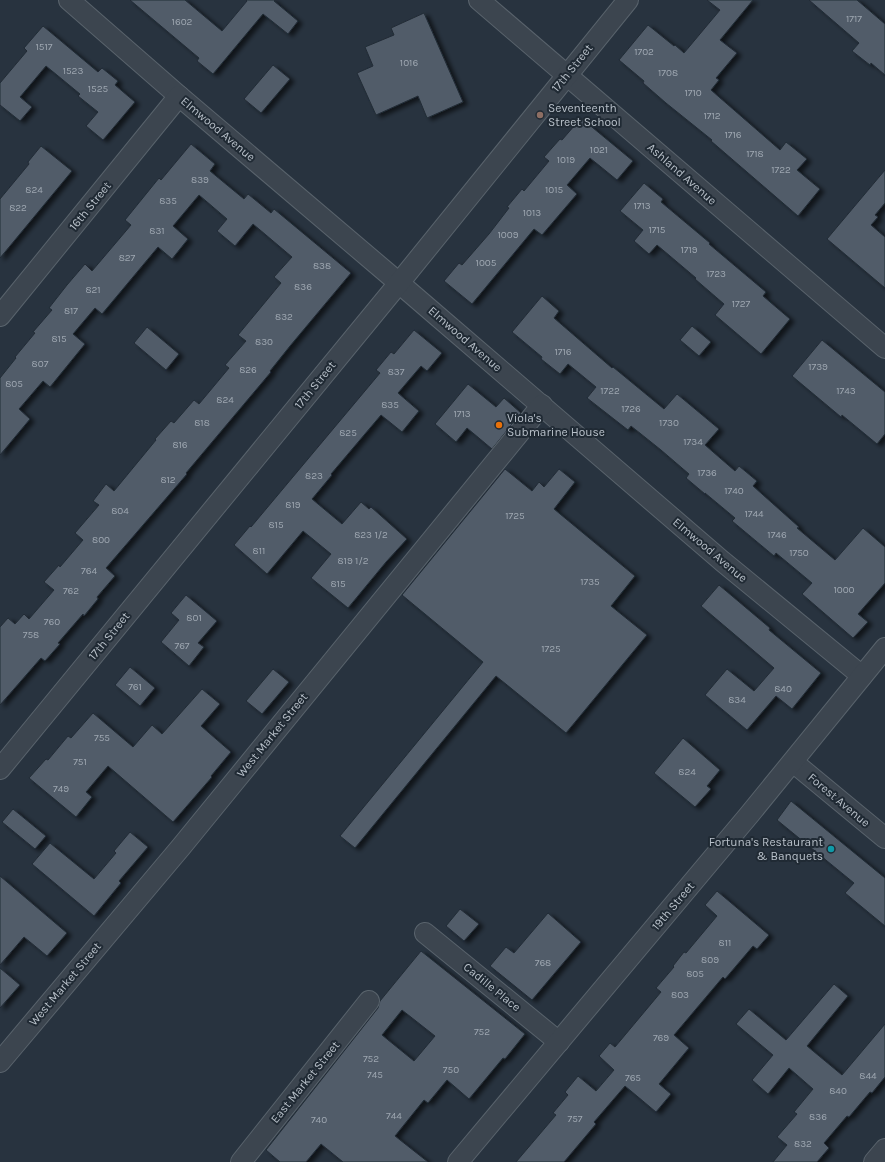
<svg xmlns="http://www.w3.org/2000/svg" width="885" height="1162" font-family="Karla,sans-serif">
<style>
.building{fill:#515c69;stroke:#222c36;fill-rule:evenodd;filter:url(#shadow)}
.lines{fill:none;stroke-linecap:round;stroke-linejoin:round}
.street-casing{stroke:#59636c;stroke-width:22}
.street{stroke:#3c454f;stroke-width:20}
.education-dot{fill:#8d6e63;stroke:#202a34;stroke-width:1.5}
.food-dot{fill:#e8710a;stroke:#202a34;stroke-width:1.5}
.culture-dot{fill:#0f9aa8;stroke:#202a34;stroke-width:1.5}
.labels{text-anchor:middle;stroke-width:4;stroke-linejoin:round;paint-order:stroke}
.number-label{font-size:10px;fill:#9ea7b1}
.street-label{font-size:12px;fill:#b8c0c9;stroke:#202a34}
.poi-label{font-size:12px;fill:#b8c0c9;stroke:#202a34;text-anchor:start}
</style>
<defs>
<filter id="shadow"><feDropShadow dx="4.5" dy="2.5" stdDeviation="2" flood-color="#0009"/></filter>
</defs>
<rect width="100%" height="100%" fill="#28333f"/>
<g class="building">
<polygon points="130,0 185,0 222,31 247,1 246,0 275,0 274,1 298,21 288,34 263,14 213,74 197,61 199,58"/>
<polygon points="707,0 753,0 720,40 737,53 716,78 719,80 711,90 780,150 786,142 807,159 797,170 820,189 798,216 711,141 712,140 666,103 643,83 644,81 619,60 648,25 674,46 675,45 684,53 720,10"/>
<polygon points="809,0 857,0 885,24 885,75 871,63 870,65 852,51 859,43"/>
<polygon points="424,13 463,102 427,118 418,96 376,115 357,73 373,66 365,47 394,35 391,28"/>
<polygon points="43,26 98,72 102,68 118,81 115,85 135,102 103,140 86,126 98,112 78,96 80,94 46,66 20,97 32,107 20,121 0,105 0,83 27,51 24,48"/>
<polygon points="273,65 290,79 261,113 244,99"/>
<polygon points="581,118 633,161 617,180 590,158 567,185 577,194 542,235 534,229 472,304 444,281 459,263 462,265 489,234 509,208 507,207 522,189 524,191 549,161 544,157 560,139 562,140"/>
<polygon points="191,144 215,164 210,171 244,199 248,194 271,213 274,209 351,273 290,346 270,371 271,372 186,473 187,474 106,568 115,576 97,597 98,599 84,616 83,614 58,643 60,644 45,661 41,658 0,705 0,627 8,618 15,624 24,614 29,619 54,590 44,582 59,565 60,567 83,540 75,533 99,505 93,501 106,484 114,491 156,440 155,439 171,421 174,423 194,400 199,404 229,368 225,365 246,341 238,335 281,283 274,277 292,257 253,224 235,246 217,231 227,219 199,195 173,226 188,239 172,259 158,247 102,314 95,308 73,334 85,344 50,387 43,381 19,409 30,419 0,455 0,378 16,358 15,357 35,333 33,332 52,310 49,308 67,285 85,264 92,271 131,225 125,220 159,178 161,180"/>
<polygon points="41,146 72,171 0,258 0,199 29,164 28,162"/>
<polygon points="885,170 885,203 875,215 878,217 871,225 885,237 885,288 827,239"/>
<polygon points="644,183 663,199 661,202 710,243 709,244 766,292 763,296 790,319 761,354 715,315 724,304 695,279 696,278 657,245 649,254 634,241 643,230 620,211"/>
<polygon points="542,296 559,311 554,318 612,368 613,367 664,409 677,394 719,429 705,445 735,471 739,466 757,481 753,486 799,527 797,528 835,560 863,528 885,547 885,583 858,614 868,622 853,638 802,594 812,583 776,553 774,556 732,521 735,518 705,493 705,494 686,478 689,474 661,450 631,426 628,430 587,398 596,387 568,364 560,374 541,359 542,357 512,332"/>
<polygon points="692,326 711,342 699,356 680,340"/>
<polygon points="147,327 179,354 166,370 134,343"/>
<polygon points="414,330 442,353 427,371 421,366 398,393 419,411 402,432 381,415 331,474 332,475 312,499 342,524 361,502 369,509 371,507 407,539 386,562 348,608 311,578 331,554 303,531 267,574 234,545 250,526 251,527 380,373 376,370 391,352 394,354"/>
<polygon points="822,340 885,392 885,434 877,444 842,415 841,417 792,376"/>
<polygon points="468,384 496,407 504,398 521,413 492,449 467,428 456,442 435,424"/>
<polygon points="505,469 532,491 539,482 544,487 559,469 575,482 554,509 635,576 611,606 647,635 566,733 496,676 355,848 340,836 483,662 402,595"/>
<polygon points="719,585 770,628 769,630 821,673 792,709 776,696 747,730 705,695 727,669 754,691 774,668 701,606"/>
<polygon points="186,595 217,621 198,643 204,647 189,666 161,642 179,620 171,613"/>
<polygon points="130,667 155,688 140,706 115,685"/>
<polygon points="273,669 289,682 262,714 246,701"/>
<polygon points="202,689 220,704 201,726 231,752 211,776 212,777 173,822 108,766 86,792 92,797 76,817 29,778 46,759 48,760 68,736 71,738 93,713 133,747 152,725 162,734"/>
<polygon points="683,738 720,770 707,786 711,789 695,807 654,773"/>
<polygon points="791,801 885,878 885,926 845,893 854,883 777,820"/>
<polygon points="13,809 46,836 35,849 2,822"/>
<polygon points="130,832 148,847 119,881 121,883 94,916 32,864 50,843 94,879 116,853 114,851"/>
<polygon points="0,876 67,933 47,956 24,937 0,965"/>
<polygon points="717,891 769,935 757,949 753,946 725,979 723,977 674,1035 689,1048 659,1084 671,1094 656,1112 625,1086 594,1122 596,1124 564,1162 516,1162 556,1115 553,1113 568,1095 565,1092 578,1076 596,1091 614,1070 599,1056 610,1043 615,1047 661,992 656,988 674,967 673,966 684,952 686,953 717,916 705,905"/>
<polygon points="460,909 479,924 464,941 446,926"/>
<polygon points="548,913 581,942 532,1000 490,966 506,947 514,953"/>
<path d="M 421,951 L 525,1034 L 505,1059 L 503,1058 L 469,1099 L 447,1080 L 428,1103 L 424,1100 L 395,1136 L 428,1162 L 343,1162 L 321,1144 L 306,1162 L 280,1162 L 266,1150 L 378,1008 L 380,1001 ZM 402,1010 L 435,1036 L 414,1061 L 382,1035 Z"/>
<polygon points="0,968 20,985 0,1008"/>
<polygon points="834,984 848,996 807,1046 842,1075 885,1024 885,1077 872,1093 870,1092 849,1117 847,1116 824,1143 829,1148 817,1162 773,1162 787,1145 777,1137 797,1114 794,1112 813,1089 789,1068 768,1094 752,1080 773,1055 736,1024 749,1009 786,1040"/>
</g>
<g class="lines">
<g class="street-casing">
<g id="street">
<polyline points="69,0 179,96 399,283 722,561 862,676"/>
<polyline points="479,0 885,348"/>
<polyline points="0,316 179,96"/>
<polyline points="793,762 885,838"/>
<polyline points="0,769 399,283 628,0"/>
<polyline points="425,933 559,1042"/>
<polyline points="0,1062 181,847 542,405"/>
<polyline points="241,1162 369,1001"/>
<polyline points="458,1162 749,815 885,648"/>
<polyline points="874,1162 885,1149"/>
</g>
</g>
<use href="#street" class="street"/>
</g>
<circle class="education-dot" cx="540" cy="115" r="4"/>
<circle class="food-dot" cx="499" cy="425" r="4"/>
<circle class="culture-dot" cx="831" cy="849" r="4"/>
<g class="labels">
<g class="number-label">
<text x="854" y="22">1717</text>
<text x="182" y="25">1602</text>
<text x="44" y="50">1517</text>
<text x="644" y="55">1702</text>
<text x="409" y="66">1016</text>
<text x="73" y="74">1523</text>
<text x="668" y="76">1708</text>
<text x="98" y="92">1525</text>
<text x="693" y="96">1710</text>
<text x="712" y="119">1712</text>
<text x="733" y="138">1716</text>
<text x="599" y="153">1021</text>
<text x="755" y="157">1718</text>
<text x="566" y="163">1019</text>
<text x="781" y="173">1722</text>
<text x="200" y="183">839</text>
<text x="34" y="193">824</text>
<text x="554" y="193">1015</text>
<text x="168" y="204">835</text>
<text x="642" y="209">1713</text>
<text x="18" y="211">822</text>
<text x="532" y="216">1013</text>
<text x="657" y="233">1715</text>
<text x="157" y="234">831</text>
<text x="508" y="238">1009</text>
<text x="689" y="253">1719</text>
<text x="127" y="261">827</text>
<text x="486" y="266">1005</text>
<text x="322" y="269">838</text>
<text x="716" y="277">1723</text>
<text x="303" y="290">836</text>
<text x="93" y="293">821</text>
<text x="741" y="307">1727</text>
<text x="71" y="314">817</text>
<text x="284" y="320">832</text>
<text x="59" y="342">815</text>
<text x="264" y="345">830</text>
<text x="563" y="355">1716</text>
<text x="40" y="367">807</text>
<text x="818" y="370">1739</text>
<text x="248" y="373">826</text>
<text x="396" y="375">837</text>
<text x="14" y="387">805</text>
<text x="610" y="394">1722</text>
<text x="846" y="394">1743</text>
<text x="225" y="403">824</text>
<text x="390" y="408">835</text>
<text x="631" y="412">1726</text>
<text x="462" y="417">1713</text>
<text x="202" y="426">818</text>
<text x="669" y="426">1730</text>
<text x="348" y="436">825</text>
<text x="693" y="445">1734</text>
<text x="180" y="448">816</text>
<text x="707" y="476">1736</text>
<text x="314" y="479">823</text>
<text x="168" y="483">812</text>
<text x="734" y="494">1740</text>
<text x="293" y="508">819</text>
<text x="120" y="514">804</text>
<text x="754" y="517">1744</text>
<text x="515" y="519">1725</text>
<text x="276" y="528">815</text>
<text x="371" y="538">823 1/2</text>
<text x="777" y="538">1746</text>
<text x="101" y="543">800</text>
<text x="259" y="554">811</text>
<text x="799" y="556">1750</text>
<text x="353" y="564">819 1/2</text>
<text x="89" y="574">764</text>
<text x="590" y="585">1735</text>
<text x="338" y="587">815</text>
<text x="844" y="593">1000</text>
<text x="71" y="594">762</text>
<text x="194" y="621">801</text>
<text x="52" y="625">760</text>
<text x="31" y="638">758</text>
<text x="182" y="649">767</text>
<text x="551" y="652">1725</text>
<text x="135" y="690">761</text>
<text x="783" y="692">840</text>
<text x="737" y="703">834</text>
<text x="102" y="741">755</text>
<text x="80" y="765">751</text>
<text x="687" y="775">824</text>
<text x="61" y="792">749</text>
<text x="725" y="946">811</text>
<text x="710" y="963">809</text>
<text x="543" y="966">768</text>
<text x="695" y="977">805</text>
<text x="680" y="998">803</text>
<text x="482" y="1035">752</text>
<text x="661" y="1041">769</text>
<text x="371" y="1062">752</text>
<text x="451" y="1073">750</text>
<text x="375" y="1078">745</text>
<text x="868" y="1079">844</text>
<text x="633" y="1081">765</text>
<text x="838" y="1094">840</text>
<text x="394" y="1119">744</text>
<text x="818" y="1120">836</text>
<text x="575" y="1122">757</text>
<text x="319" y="1123">740</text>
<text x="803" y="1147">832</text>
</g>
<g class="street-label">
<text transform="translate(572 68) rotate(-51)" y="4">17th Street</text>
<text transform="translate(218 129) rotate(40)" y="4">Elmwood Avenue</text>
<text transform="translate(682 174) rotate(41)" y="4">Ashland Avenue</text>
<text transform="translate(90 206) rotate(-51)" y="4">16th Street</text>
<text transform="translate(465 339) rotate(41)" y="4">Elmwood Avenue</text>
<text transform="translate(315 385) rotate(-51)" y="4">17th Street</text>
<text transform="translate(710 550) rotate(40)" y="4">Elmwood Avenue</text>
<text transform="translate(109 636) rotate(-51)" y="4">17th Street</text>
<text transform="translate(272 735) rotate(-51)" y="4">West Market Street</text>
<text transform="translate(839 800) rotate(40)" y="4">Forest Avenue</text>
<text transform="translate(673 906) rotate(-50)" y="4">19th Street</text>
<text transform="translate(65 984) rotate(-50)" y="4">West Market Street</text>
<text transform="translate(492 987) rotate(39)" y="4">Cadille Place</text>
<text transform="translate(305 1082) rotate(-51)" y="4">East Market Street</text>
</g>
<g class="poi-label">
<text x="548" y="112">Seventeenth<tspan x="548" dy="14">Street School</tspan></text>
<text x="507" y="422">Viola's<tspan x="507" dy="14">Submarine House</tspan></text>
<text x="823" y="846" text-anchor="end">Fortuna's Restaurant<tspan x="823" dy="14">&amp; Banquets</tspan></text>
</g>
</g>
</svg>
